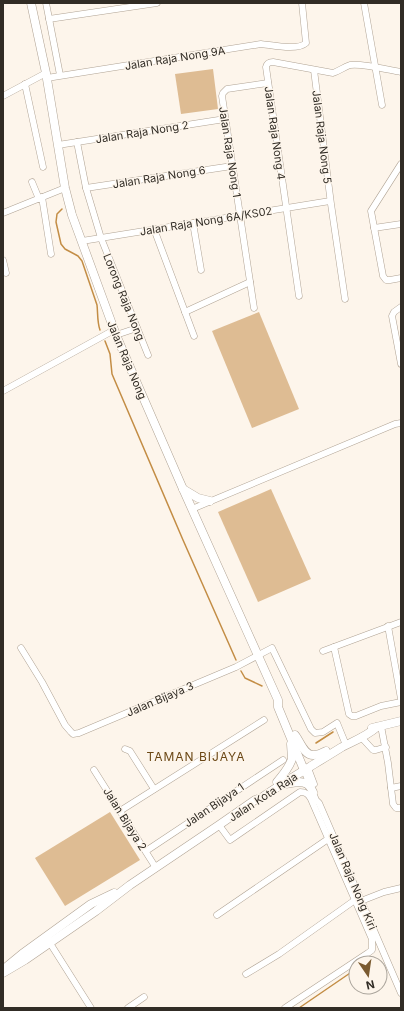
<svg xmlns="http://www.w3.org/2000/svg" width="404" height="1011" font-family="Inter,sans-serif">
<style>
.green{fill:#debc93}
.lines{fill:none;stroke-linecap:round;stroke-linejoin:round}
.stream{stroke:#c38d45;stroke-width:1.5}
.minor-casing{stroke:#b0a394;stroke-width:7}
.secondary-casing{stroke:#b0a394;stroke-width:9}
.minor{stroke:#fff;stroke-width:6}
.secondary{stroke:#fff;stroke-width:8}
.labels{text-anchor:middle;stroke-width:3;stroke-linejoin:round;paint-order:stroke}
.street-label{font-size:11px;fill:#312c25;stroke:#fdf5eb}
.neighbourhood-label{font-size:12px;letter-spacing:1px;fill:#6b4715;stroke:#fdf5eb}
</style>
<rect width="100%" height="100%" fill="#fdf5eb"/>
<g class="green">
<polygon points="213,69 218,109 181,114 175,74"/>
<polygon points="259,312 299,409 252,428 212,331"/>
<polygon points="271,489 311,579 258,602 218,512"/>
<polygon points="110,812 140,860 65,906 35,858"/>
</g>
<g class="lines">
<g class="stream">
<path d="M 62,209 L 57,214 L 56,222 L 61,244 L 65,249 L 78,256 L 82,261 L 97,305 C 98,313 97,322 100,330"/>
<polyline points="105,341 110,354 112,374 183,540 236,660"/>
<polyline points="241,671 245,678 262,686"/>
<polyline points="316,743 333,732"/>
<polyline points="365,963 370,959 374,960"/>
<polyline points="380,973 381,975"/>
<polyline points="299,1008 356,969"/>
</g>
<g class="minor-casing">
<g id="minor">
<polyline points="46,3 60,75"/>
<polyline points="364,3 382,105"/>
<polyline points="49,19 157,3"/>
<polyline points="314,70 331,204 345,299"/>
<path d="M 47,78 L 261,44 C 272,45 297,51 306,43 L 302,3"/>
<polyline points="25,84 43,167"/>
<polyline points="3,96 46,73"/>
<polyline points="77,142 86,188 101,238 148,355"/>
<polyline points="58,145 225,119"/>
<polyline points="401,164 371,211 383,276 386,280 390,280 401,278"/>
<polyline points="32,182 39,199"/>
<polyline points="86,188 232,166"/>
<polyline points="42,197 51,254"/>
<polyline points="3,213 65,188"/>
<polyline points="193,223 201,270"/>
<polyline points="374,228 401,224"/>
<polyline points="154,229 194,336"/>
<polyline points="82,241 330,201"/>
<polyline points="3,260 6,273"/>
<path d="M 299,296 L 266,67 C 267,63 269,62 273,62 L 333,73 C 339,71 344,67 350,65 C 362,63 389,70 401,72"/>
<polyline points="401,307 394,312 392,316 401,364"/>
<polyline points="254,308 222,96 223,93 227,89 268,83"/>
<polyline points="185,312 250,282"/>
<polyline points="116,335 137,328"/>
<polyline points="3,391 114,330"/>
<polyline points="192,509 395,424 401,423"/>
<polyline points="388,626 401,699"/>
<polyline points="334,647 349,714 352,716 356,716 381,706 401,702"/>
<polyline points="21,648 42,682 65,725 71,732 73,734 79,733 236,667 272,648 311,729 315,733 323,732 337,723 346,745"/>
<polyline points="323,651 401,622"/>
<polyline points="381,726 388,763 393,804 396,808 401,808"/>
<polyline points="361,737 373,750 376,750 386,747"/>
<polyline points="125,749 130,751 154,789"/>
<polyline points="308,768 314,784"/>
<polyline points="94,770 156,868"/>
<polyline points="304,770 316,800 319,803 401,993"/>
<polyline points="391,788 401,786"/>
<polyline points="120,811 264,720"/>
<path d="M 219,825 L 230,840 L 300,792 C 306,792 308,794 311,799 L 372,939 L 372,950 L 368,953 L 285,1008"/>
<polyline points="146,851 283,760"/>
<polyline points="361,901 384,892 401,888"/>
<polyline points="217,915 328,839"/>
<polyline points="48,940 91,1008"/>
<polyline points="246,974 279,954 355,900"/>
<polyline points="128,1008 144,997"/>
</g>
</g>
<g class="secondary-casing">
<g id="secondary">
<polyline points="31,3 46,73 65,188 72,215 116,335 183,489 278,700 278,707 304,770"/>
<polyline points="183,489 198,498 210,501"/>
<polyline points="372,728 401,721"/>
<path d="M 295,735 C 300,741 304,756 314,755 C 318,755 322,753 326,751"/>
<path d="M 277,782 C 283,775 289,768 292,759 L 291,744"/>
<path d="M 285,784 C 292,783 301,780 307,784 C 310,786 312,790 313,792"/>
<polyline points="5,968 22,954 91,904 114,893"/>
<path d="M 3,973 L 25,960 L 96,911 L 130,885 L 219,825 L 255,800 L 261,798 C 287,780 315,764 342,747 C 354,741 367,736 377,727"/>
</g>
</g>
<use href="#minor" class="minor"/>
<use href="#secondary" class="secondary"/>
</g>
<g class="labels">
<g class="street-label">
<text transform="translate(175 58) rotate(-9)" y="4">Jalan Raja Nong 9A</text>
<text transform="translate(142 132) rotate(-9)" y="4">Jalan Raja Nong 2</text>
<text transform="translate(275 133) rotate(82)" y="4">Jalan Raja Nong 4</text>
<text transform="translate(322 137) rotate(83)" y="4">Jalan Raja Nong 5</text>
<text transform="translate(230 152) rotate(81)" y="4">Jalan Raja Nong 1</text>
<text transform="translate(159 177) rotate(-9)" y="4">Jalan Raja Nong 6</text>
<text transform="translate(206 221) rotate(-9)" y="4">Jalan Raja Nong 6A/KS02</text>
<text transform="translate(124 297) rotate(68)" y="4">Lorong Raja Nong</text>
<text transform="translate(127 360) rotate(67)" y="4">Jalan Raja Nong</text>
<text transform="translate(160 699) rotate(-23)" y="4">Jalan Bijaya 3</text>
<text transform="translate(263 797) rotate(-33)" y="4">Jalan Kota Raja</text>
<text transform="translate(214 805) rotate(-34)" y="4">Jalan Bijaya 1</text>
<text transform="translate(125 819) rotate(58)" y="4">Jalan Bijaya 2</text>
<text transform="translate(353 881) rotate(67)" y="4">Jalan Raja Nong Kiri</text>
</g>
<g class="neighbourhood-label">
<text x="196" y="761">TAMAN BIJAYA</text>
</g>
</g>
<rect width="404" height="1011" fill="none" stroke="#312c25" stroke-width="8"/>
<g transform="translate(368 975) rotate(167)"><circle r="19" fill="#fdf5eb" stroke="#aba59c"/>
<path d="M0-3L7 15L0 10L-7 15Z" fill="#7a5a30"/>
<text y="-6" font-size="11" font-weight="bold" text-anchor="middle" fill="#312c25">N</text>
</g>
</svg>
